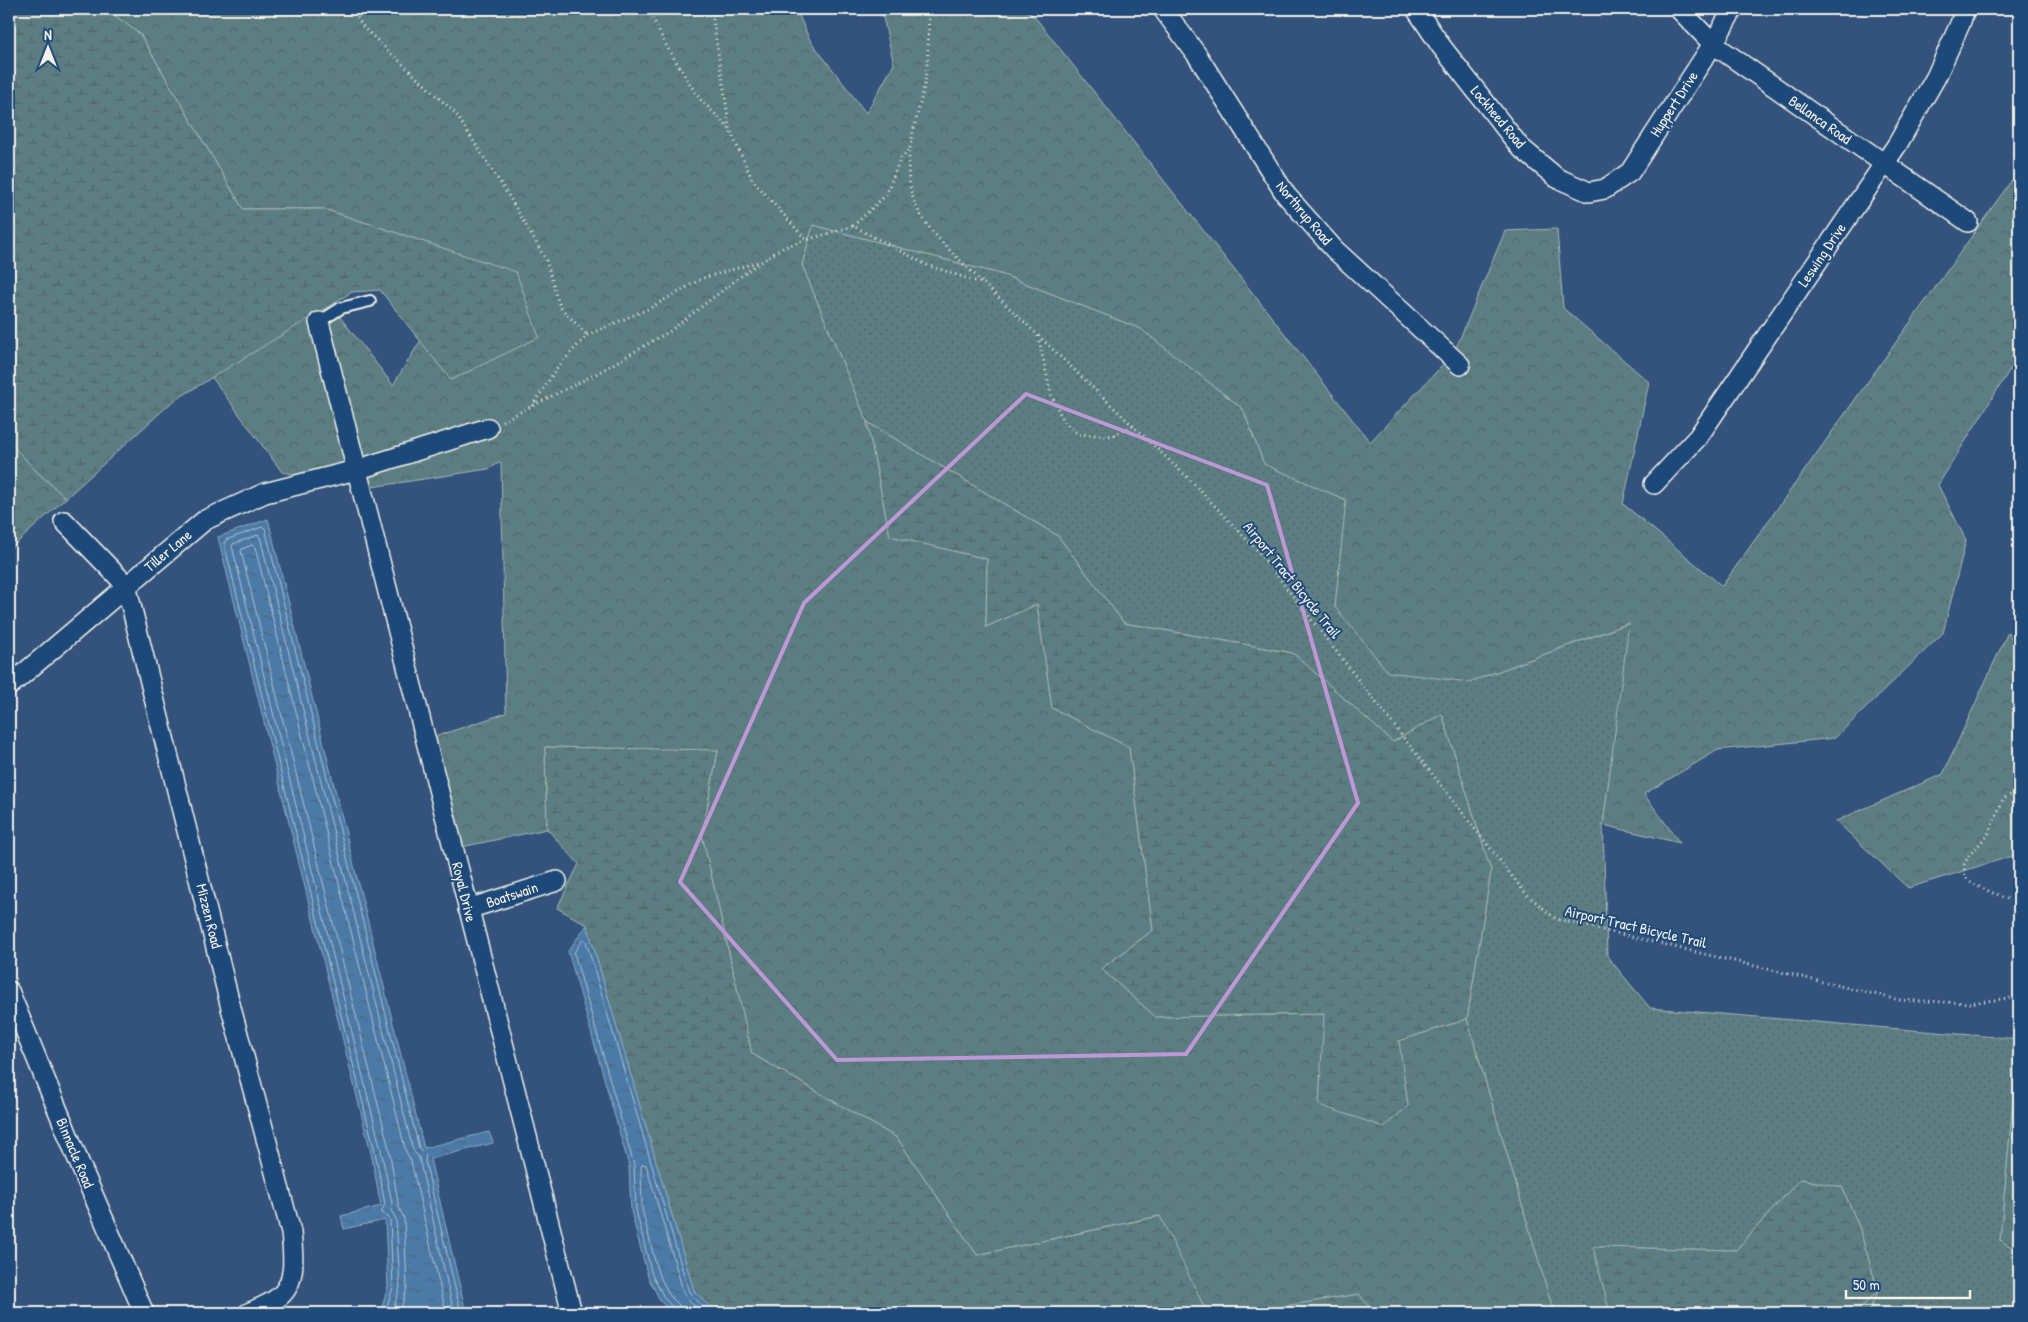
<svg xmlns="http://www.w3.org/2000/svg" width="2028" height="1322" font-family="'Patrick Hand',sans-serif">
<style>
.grass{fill:url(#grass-dots);stroke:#a8b8b6}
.forest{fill:url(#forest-crowns);stroke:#a8b8b6}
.wetland{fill:url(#wetland-marsh);stroke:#a8b8b6}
.water{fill:url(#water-ripples);stroke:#8faac1}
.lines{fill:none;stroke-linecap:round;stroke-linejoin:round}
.shore{stroke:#b0c1ce;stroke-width:1}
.lane-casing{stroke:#f4f1e8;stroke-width:14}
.street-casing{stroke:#f4f1e8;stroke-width:22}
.path{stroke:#f4f1e8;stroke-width:3;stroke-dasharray:1 4;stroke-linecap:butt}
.lane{stroke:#1f4a7a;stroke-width:10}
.street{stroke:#1f4a7a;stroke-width:19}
.marked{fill:none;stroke:#be98d6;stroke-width:4;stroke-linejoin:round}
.labels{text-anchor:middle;stroke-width:4;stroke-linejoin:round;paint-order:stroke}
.street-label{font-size:15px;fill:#f4f1e8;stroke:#1f4a7a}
</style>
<defs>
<pattern id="grass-dots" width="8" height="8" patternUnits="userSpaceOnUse" patternTransform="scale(1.25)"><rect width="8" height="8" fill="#5b7e83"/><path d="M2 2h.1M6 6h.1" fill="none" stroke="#536668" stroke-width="1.8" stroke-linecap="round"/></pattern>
<pattern id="forest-crowns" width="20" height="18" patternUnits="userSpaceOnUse" patternTransform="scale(1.25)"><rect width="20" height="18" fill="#5b7e83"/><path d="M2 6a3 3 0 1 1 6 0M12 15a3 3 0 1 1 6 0" fill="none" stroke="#536668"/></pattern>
<pattern id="wetland-marsh" width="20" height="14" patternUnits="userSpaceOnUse" patternTransform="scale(1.25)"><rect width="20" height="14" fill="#5b7e83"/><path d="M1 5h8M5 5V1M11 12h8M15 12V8" fill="none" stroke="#536668"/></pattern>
<pattern id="water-ripples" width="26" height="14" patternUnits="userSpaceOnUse" patternTransform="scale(1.25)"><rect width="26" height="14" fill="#4b7aa7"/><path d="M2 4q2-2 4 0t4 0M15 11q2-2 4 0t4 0" fill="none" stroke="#4a647b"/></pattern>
</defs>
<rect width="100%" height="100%" fill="#33537d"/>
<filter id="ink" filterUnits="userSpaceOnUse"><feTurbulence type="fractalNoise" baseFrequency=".02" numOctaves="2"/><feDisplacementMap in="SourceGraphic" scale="10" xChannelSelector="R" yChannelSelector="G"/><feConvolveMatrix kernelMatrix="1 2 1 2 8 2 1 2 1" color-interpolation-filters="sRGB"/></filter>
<g filter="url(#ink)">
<polygon class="grass" points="813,225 1004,275 1141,329 1243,409 1264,464 1347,500 1335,607 1469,682 1630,623 1603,825 1607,956 1650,1008 2019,1039 2000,1240 2019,1252 2019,1313 1868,1313 1878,1291 1859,1227 1842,1187 1800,1179 1736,1250 1594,1247 1610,1313 1554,1313 1467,1019 1491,871 1442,714 1393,742 1293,653 1124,623 1058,536 867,422 802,265"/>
<g class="forest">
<polygon points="106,9 796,9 810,40 866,113 894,64 881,9 1023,9 1035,17 1370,442 1454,353 1505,231 1557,229 1563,308 1649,382 1623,504 1722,586 2019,170 2019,355 1938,485 1966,540 1943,633 1835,738 1718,750 1644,794 1680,843 1603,825 1629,623 1469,682 1388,672 1335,607 1346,500 1264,464 1243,409 1141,329 1004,275 813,225 802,265 867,422 890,536 987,559 986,627 1037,604 1052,708 1129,747 1153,930 1101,969 1156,1017 1325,1014 1319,1105 1408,1106 1398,1041 1467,1019 1554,1313 1374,1313 1359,1294 1280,1307 1275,1313 1207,1313 1159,1216 977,1255 897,1138 752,1054 702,835 718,751 545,747 547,829 452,849 425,740 506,713 501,462 488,469 372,487 282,472 170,321 301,267 393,385 472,258 324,209 243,209 140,34"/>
<polygon points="9,416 35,470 66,498 9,550"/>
<polygon points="2008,632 2019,653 2019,854 1908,888 1836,821 1943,774"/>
<polygon points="2019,1038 2019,1252 2000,1240"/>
<polygon points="1878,1291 1868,1313 1855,1313"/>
</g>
<g class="wetland">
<polygon points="9,9 106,9 140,34 243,209 324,209 516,272 539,337 451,380 380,290 352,292 172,402 66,498 35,470 9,441"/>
<polygon points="867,422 1058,536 1124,623 1293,653 1393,742 1442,714 1491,871 1467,1019 1399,1041 1408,1106 1384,1127 1319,1105 1324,1014 1156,1017 1101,969 1153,930 1129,747 1052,708 1037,604 986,627 987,559 890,536"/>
<polygon points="545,747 718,750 702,835 752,1054 897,1138 977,1255 1160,1216 1207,1313 716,1313 694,1291 587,925 557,908 579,864 547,829"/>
<polygon points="1800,1179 1842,1187 1859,1227 1878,1291 1855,1313 1610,1313 1593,1247 1736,1250"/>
<polygon points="1359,1294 1374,1313 1275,1313 1280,1307"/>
</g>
<g class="water">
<polygon points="268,519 424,1148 489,1132 493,1143 430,1159 466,1313 380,1313 388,1287 385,1220 344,1229 341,1216 381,1206 371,1153 218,537"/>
<polygon points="587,925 694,1291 716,1313 672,1313 661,1302 648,1277 631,1211 629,1166 568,951"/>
</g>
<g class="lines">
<g class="shore">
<polyline points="385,1313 393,1287 390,1220 388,1217 381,1213 385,1204 375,1152 224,543 226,540 262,527 265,528 419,1148 426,1155 425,1161 461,1313"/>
<polyline points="392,1313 400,1287 396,1219 391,1210 392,1203 381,1150 232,546 233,544 258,535 260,537 413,1150 419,1158 454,1313"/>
<polyline points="400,1313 407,1287 404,1218 399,1208 389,1149 241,551 242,549 252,545 255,547 406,1152 411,1161 446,1313"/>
<polyline points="675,1313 674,1309 665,1299 652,1275 636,1210 634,1165 574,953 583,939 586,941 689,1292 709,1313"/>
<polyline points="681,1313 680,1306 670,1296 658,1273 642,1209 641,1166 643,1164 646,1165 684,1294 700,1313"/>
</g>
<g class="lane-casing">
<polyline id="lane" points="319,322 341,308 370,301"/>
</g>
<g class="street-casing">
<g id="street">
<polyline points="1163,9 1197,55 1286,195 1334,249 1460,365"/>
<polyline points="1416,9 1441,46 1520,147 1557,178 1589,192 1605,189 1630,172 1713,44 1733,9"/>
<polyline points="1679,9 1713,44 1968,222"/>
<polyline points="319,322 572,1313"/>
<polyline points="1654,484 1698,437 1897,145 1936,77 1960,24 1965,9"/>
<path d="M 64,521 L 126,585 L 231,1008 L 291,1232 C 293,1255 298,1285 276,1299 C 268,1305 257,1309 248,1313"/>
<polyline points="9,686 205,520 265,493 356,470 488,428"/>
<polyline points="468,909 557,881"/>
<polyline points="9,991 79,1162 144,1313"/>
</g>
</g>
<g class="path">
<polyline points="352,9 364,28 456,114 510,198 546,260 560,307 587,335"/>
<polyline points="648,9 666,45 698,97 729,128 752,179 806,240 853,226 927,265 984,284 1190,480 1256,549 1526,894 1556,919 1899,1000 1970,1003 2019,997"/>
<path d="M 712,9 C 716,48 725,87 729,127"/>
<path d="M 929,9 C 928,33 929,58 925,81 C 918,121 899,161 914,201 C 925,231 960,259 982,282"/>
<polyline points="853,226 886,195 900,159 909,150"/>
<polyline points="1038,336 1051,394 1064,422 1078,434 1112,436 1133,426"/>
<polyline points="532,406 557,368 587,335 650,308 703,278 758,262"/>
<polyline points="502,421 596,374 670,331 749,270 784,247 806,240"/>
<polyline points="2019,790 2003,799 1988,835 1969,855 1964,865 1965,877 1977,886 2019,904"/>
</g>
<use href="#lane" class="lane"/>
<use href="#street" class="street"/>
</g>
</g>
<path class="marked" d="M 1026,394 L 1267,485 L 1358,803 L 1186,1054 L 837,1060 L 680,882 L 804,603 Z"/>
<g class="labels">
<g class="street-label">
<text transform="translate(1674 104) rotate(-57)" y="5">Huppert Drive</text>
<text transform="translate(1498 117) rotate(50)" y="5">Lockheed Road</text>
<text transform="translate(1820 120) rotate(35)" y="5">Bellanca Road</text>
<text transform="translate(1304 213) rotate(50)" y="5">Northrup Road</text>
<text transform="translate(1822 255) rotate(-56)" y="5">Leswing Drive</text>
<text transform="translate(168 551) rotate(-40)" y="5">Tiller Lane</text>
<text transform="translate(1292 580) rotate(51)" y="5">Airport Tract Bicycle Trail</text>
<text transform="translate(464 892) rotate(76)" y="5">Royal Drive</text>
<text transform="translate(512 895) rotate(-18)" y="5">Boatswain</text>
<text transform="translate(209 916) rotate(76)" y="5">Mizzen Road</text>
<text transform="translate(1636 927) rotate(13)" y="5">Airport Tract Bicycle Trail</text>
<text transform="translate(75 1153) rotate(67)" y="5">Binnacle Road</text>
</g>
</g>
<rect width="2028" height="1322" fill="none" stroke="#1f4a7a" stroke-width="30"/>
<rect x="15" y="15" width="1998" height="1292" fill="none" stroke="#f4f1e8" stroke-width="2" filter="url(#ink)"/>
<g transform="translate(48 48)" stroke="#1f4a7a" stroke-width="4" paint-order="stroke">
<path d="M0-4L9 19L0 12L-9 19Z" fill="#f4f1e8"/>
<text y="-8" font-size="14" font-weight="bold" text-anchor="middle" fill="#f4f1e8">N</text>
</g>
<path d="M1846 1290v8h124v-8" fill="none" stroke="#f4f1e8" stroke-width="2.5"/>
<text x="1853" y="1290" font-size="15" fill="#f4f1e8" stroke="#1f4a7a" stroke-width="4" paint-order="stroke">50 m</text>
</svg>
